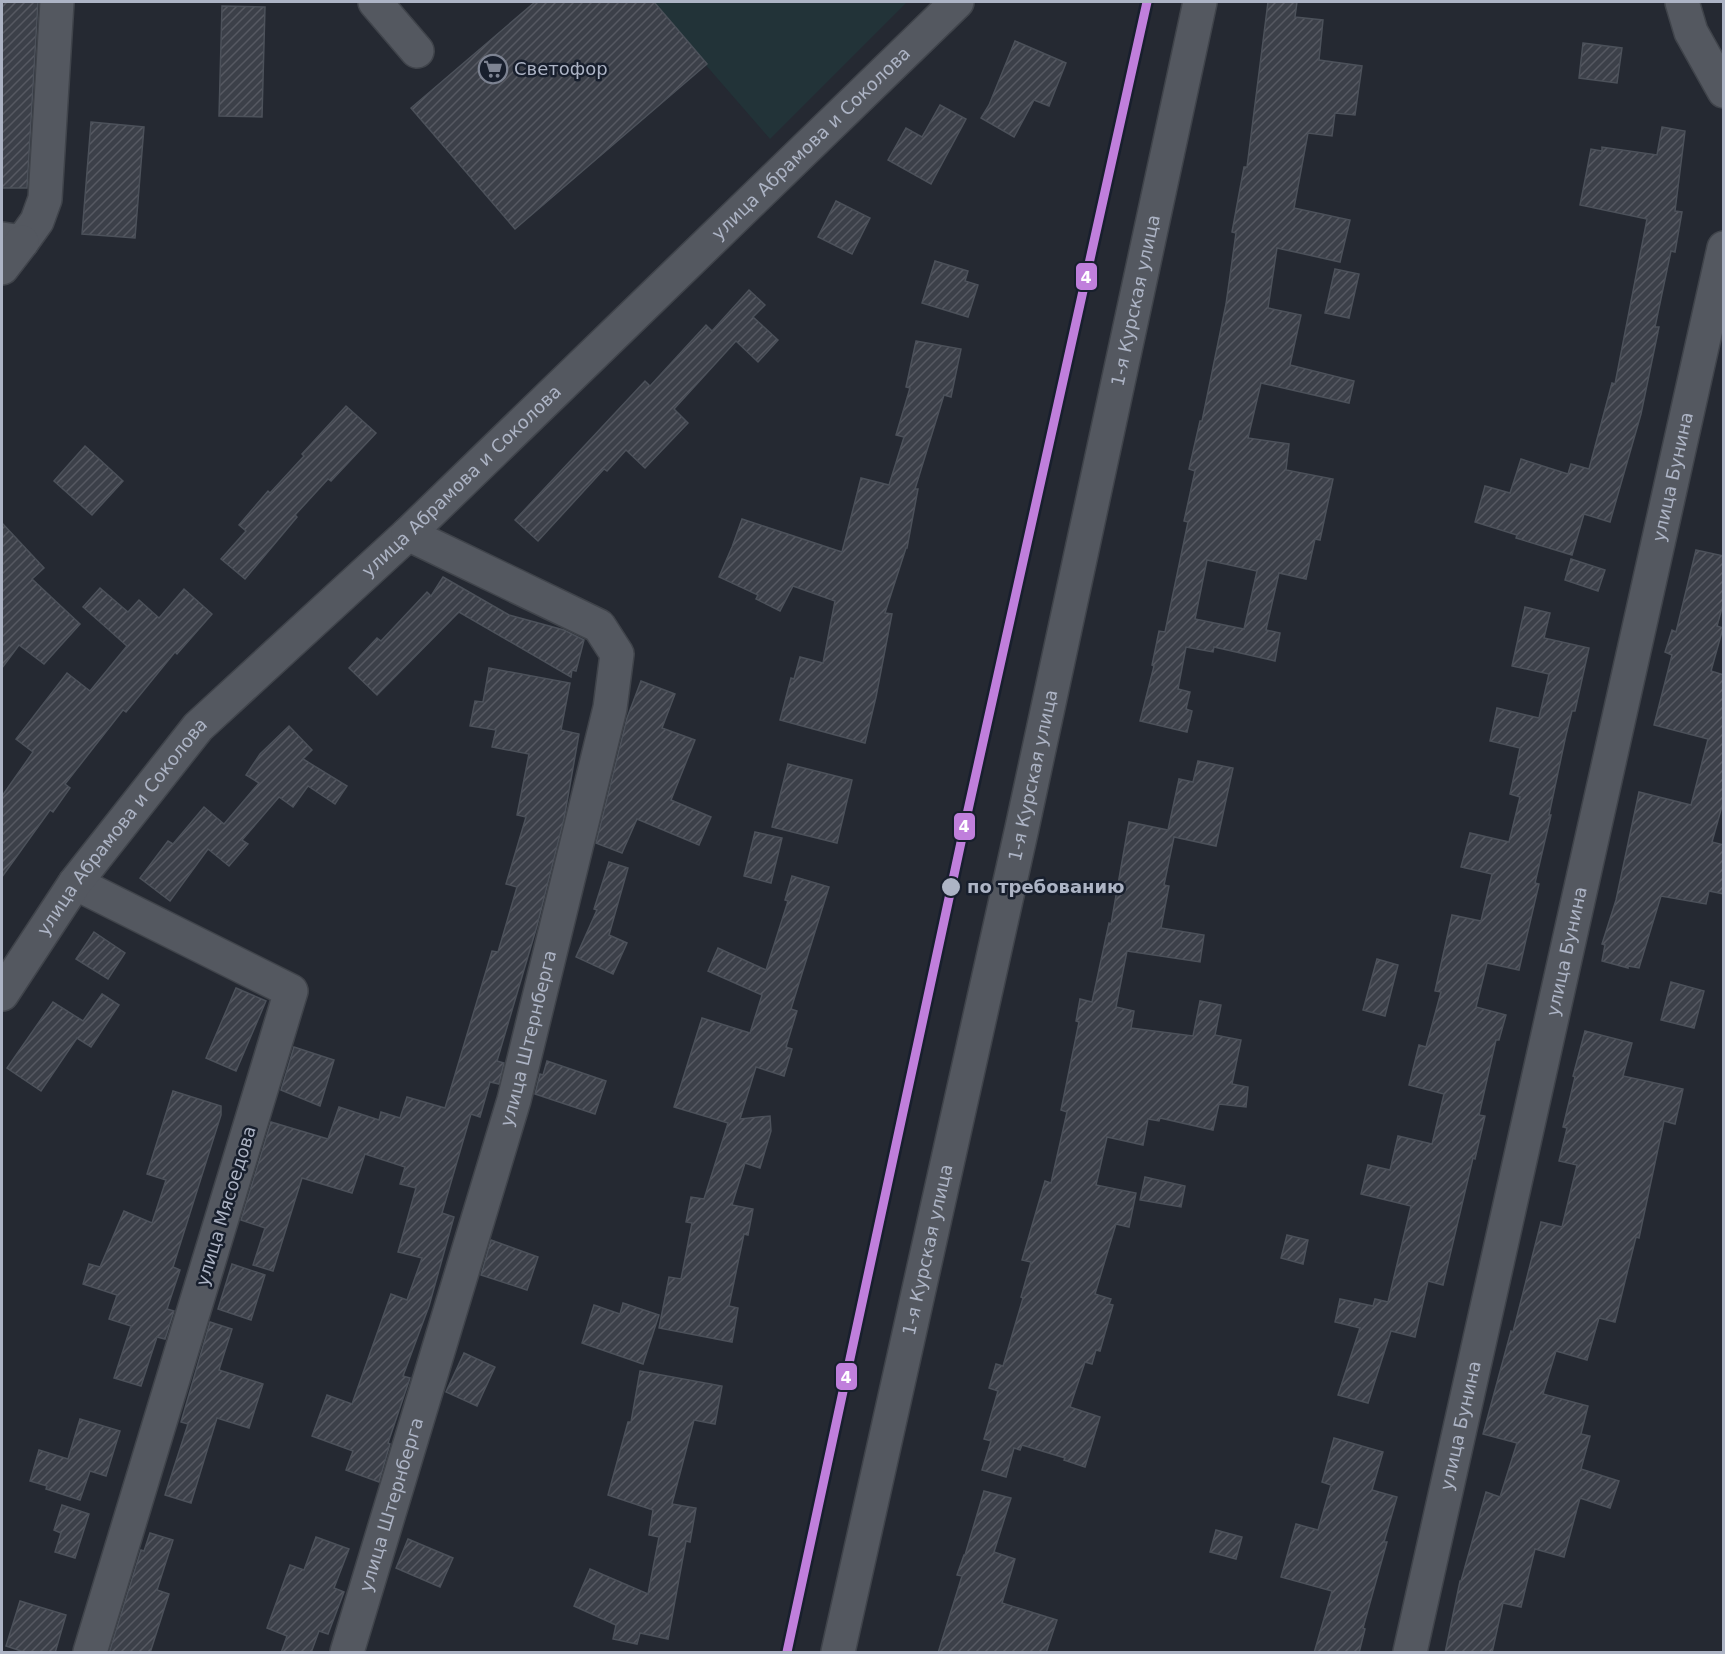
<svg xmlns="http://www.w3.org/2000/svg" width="1725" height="1654" font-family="'DejaVu Sans',sans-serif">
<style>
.grass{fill:#223338}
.building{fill:url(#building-hatch);stroke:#4c515a;stroke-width:1.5;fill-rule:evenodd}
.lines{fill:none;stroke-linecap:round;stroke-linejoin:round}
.minor-casing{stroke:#40444b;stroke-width:36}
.minor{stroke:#545860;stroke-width:33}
.tram-1-casing{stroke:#181f2d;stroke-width:14}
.tram-1{stroke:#c07fdc;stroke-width:9}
.stop-dot{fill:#adb4c5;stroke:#181f2d;stroke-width:2}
.labels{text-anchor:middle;stroke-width:5;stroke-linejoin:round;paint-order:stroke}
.poi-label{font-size:18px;fill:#adb4c5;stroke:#181f2d;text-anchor:start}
.street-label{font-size:18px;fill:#adb4c5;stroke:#181f2d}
.stop-label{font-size:18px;font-weight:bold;fill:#adb4c5;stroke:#181f2d;text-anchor:start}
.line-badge{stroke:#181f2d;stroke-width:2}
.badge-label{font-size:16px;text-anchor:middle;font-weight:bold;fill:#fff}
</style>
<defs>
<pattern id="building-hatch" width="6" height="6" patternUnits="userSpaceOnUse" patternTransform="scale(1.5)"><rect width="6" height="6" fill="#3c4049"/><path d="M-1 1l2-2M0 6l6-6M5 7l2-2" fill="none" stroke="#565962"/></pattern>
</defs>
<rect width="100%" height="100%" fill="#252932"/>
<polygon class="grass" points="651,2 907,2 770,139"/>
<g class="building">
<polygon points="2,2 38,2 27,188 2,188"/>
<polygon points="535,2 654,2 707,64 515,229 411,108"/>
<path d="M 1268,2 L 1297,2 L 1295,17 L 1323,20 L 1319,60 L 1362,66 L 1355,115 L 1335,113 L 1332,136 L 1308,133 L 1294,208 L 1350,220 L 1340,262 L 1277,248 L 1268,308 L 1301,315 L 1290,365 L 1354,381 L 1349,403 L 1261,383 L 1248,438 L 1289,444 L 1286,470 L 1333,479 L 1320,540 L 1315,539 L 1306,579 L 1279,573 L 1266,630 L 1280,633 L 1275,661 L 1214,647 L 1213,652 L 1186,647 L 1178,689 L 1190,692 L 1186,709 L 1192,711 L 1187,732 L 1140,721 L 1154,666 L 1152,665 L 1159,631 L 1165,632 L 1188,522 L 1184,521 L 1195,471 L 1189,469 L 1200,421 L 1202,421 L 1226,304 L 1236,233 L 1232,232 L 1244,167 L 1247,167 ZM 1207,560 L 1257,571 L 1244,629 L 1195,619 Z"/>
<polygon points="222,6 265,7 262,117 219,116"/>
<polygon points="1015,41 1066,63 1049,106 1034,100 1014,137 981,118 989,105"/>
<polygon points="1583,43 1622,48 1617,83 1579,78"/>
<polygon points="940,105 966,119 931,184 888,160 906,128 922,137"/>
<polygon points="91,122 144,127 135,238 82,234"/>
<polygon points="1662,127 1685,131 1675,211 1682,212 1675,252 1671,251 1655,327 1659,327 1641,414 1610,522 1584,514 1572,555 1516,538 1517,535 1475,522 1485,486 1510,493 1521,459 1568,474 1571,464 1589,469 1612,383 1615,384 1647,219 1580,205 1591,149 1602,151 1602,147 1657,155"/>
<polygon points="836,201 870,218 852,254 818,237"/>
<polygon points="935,261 968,271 965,281 978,285 968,317 922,303"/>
<polygon points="1335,269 1359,274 1349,318 1325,313"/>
<polygon points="749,290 765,305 753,317 778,340 758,362 736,341 674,409 688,423 645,468 626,450 607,471 604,469 538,541 515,520 645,381 650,386 706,325 712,331"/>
<polygon points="916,341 961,349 951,397 944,395 915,489 918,489 907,548 906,548 885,613 892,614 876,697 865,743 780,720 791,678 794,679 800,657 823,663 835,601 793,586 780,611 756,599 758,595 719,577 732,547 742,519 842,552 861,478 889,485 904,437 896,435 910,388 906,387"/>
<polygon points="346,406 376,433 331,481 328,479 295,515 297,517 245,579 221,559 246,531 239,525 268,491 270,493 304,456 302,454"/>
<polygon points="85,446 123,481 92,515 54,481"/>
<polygon points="2,523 44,568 32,579 80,624 44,664 19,645 2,668"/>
<polygon points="1696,550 1724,556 1724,601 1717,626 1723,628 1711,671 1724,675 1724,799 1712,842 1724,845 1724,894 1709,891 1706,904 1661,896 1639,968 1628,966 1628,968 1602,961 1605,945 1602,944 1616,900 1639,792 1691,805 1708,739 1654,725 1672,655 1665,652 1672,630 1676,632"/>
<polygon points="1571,559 1605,570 1598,591 1565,580"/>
<polygon points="443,577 509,615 564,630 584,640 576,671 572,670 571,677 459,612 377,695 349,668 377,638 381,641 427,592 431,596"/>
<polygon points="100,588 128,612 139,600 159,618 184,589 212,614 177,654 175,652 126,712 123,710 65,784 70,788 53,812 50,810 2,877 2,796 33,752 16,739 67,673 90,691 127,646 83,607"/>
<polygon points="1525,607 1550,613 1544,638 1589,648 1575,711 1572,711 1566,735 1549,815 1551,815 1535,883 1539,884 1519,970 1487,963 1476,1007 1506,1015 1499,1040 1496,1040 1479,1115 1485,1116 1475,1159 1473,1158 1443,1285 1428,1281 1415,1337 1391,1331 1368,1403 1338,1395 1360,1328 1335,1322 1340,1299 1373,1306 1375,1299 1388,1302 1411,1206 1361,1194 1368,1165 1390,1170 1398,1136 1432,1144 1444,1094 1409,1085 1419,1045 1426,1047 1441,992 1435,991 1452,915 1481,921 1492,874 1461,867 1470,833 1509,842 1520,797 1510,794 1520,748 1490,741 1497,708 1539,718 1549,674 1512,666"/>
<polygon points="489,668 570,683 561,730 579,734 564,819 537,926 497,1061 504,1063 499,1084 490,1082 480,1117 471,1114 442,1213 454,1217 429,1306 403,1376 410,1378 388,1443 390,1444 379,1482 346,1470 353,1451 312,1436 327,1395 352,1404 391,1294 407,1300 422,1258 398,1252 416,1188 400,1184 405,1167 365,1154 352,1193 302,1178 273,1271 253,1265 265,1228 241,1220 271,1122 328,1139 339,1107 379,1120 381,1112 400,1118 407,1097 445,1108 492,951 498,952 517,887 506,884 526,817 517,815 529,754 492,747 496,730 470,726 475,701 483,702"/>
<polygon points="641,681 675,694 662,728 695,740 671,800 711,817 699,845 637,819 622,853 596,843 627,718"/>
<polygon points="289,726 312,750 303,759 347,786 335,804 308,786 293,807 279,797 242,840 248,844 229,866 208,849 170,901 140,878 168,841 173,844 204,807 224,824 259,783 246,775 260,754"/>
<polygon points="1198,761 1233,768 1216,846 1174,837 1164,885 1169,886 1161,928 1204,935 1200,962 1127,951 1116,1007 1134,1011 1131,1028 1193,1036 1200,1001 1221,1005 1215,1035 1241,1040 1232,1084 1248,1087 1246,1107 1219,1104 1213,1130 1160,1118 1159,1121 1148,1119 1143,1145 1107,1137 1096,1185 1136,1193 1129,1227 1116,1224 1095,1294 1111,1299 1109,1304 1113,1305 1100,1351 1096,1350 1092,1364 1085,1362 1070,1407 1100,1417 1085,1467 1064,1460 1065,1458 1022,1445 1020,1450 1014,1448 1006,1477 982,1470 991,1441 984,1439 998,1391 989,1388 996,1364 1003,1366 1023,1298 1021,1297 1031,1262 1022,1260 1045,1181 1051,1183 1067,1112 1061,1110 1079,1022 1076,1021 1080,999 1092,1002 1109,923 1111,924 1129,822 1168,830 1179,779 1193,782"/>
<polygon points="788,764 852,780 837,843 772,827"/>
<polygon points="755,832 782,838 771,883 744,876"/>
<polygon points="609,862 628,868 609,935 627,943 613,974 576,957 597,910 594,909"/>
<polygon points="792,876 829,887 791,1009 797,1011 786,1047 792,1049 784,1076 756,1067 740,1119 770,1116 771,1131 760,1168 745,1163 732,1205 753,1209 748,1235 744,1234 729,1306 738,1308 732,1342 659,1328 669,1277 681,1279 692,1223 686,1222 691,1197 704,1199 728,1123 674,1107 702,1018 750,1033 762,995 708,971 718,948 766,970 788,901 785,900"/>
<polygon points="94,932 125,953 108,979 76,959"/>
<polygon points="1377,959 1398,965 1385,1016 1363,1010"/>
<polygon points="1671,982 1704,991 1694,1028 1661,1020"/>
<polygon points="236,988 266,1001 236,1071 206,1058"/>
<polygon points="102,994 119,1005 91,1047 77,1038 41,1091 7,1068 53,1002 83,1021"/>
<polygon points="1585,1031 1632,1043 1623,1076 1683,1089 1675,1124 1664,1121 1639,1238 1636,1237 1615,1322 1599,1318 1587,1360 1556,1351 1543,1394 1588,1406 1581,1434 1590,1436 1581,1469 1619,1481 1610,1508 1580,1498 1564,1557 1535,1549 1521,1607 1503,1603 1492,1653 1445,1653 1460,1581 1461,1581 1486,1492 1500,1497 1517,1443 1483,1434 1511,1331 1513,1332 1541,1222 1562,1227 1577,1165 1559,1161 1567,1128 1563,1127 1575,1077 1573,1076"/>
<polygon points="294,1047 334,1060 320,1106 281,1090"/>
<polygon points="547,1061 606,1081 595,1114 535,1094 540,1074 543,1075"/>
<polygon points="173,1091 221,1106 221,1115 173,1267 180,1270 167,1309 174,1311 165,1339 157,1337 141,1386 114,1378 131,1326 109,1319 117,1295 83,1284 89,1264 100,1267 124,1211 152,1223 166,1180 147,1174"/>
<polygon points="1145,1177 1185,1186 1181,1207 1140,1200"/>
<polygon points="1287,1235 1308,1240 1303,1264 1281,1258"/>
<polygon points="491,1240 538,1257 527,1290 481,1275"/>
<polygon points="232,1264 265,1275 251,1320 218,1309"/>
<polygon points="623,1303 659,1315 643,1364 582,1343 594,1305 620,1314"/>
<polygon points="210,1322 232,1329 219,1370 263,1384 249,1428 217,1418 191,1503 165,1495 188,1424 181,1422"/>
<polygon points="464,1353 495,1367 477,1406 446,1392"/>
<polygon points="640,1371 722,1386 715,1424 694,1420 672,1504 696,1508 690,1542 686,1541 668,1639 640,1633 637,1644 613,1639 616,1625 574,1606 590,1569 648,1594 659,1537 649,1535 653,1510 608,1495 628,1422 631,1422"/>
<polygon points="80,1419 120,1431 106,1476 90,1471 80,1500 46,1489 47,1486 30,1481 39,1450 68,1459"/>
<polygon points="1334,1438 1383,1452 1372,1490 1397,1497 1384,1542 1387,1542 1363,1628 1365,1629 1359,1653 1314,1653 1332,1591 1281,1577 1296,1524 1318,1530 1331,1485 1322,1482"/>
<polygon points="984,1491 1011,1498 994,1552 1015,1559 1002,1603 1057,1620 1046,1653 938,1653 962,1576 957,1575 964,1555 965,1555"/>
<polygon points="62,1505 89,1514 75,1558 55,1552 61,1533 54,1530"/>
<polygon points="1216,1530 1242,1537 1236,1559 1210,1552"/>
<polygon points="150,1533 173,1540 157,1590 169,1594 150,1653 109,1653 141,1550 144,1551"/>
<polygon points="316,1537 349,1549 334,1588 344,1592 328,1634 319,1631 311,1653 281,1653 287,1636 267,1628 290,1565 304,1570"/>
<polygon points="408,1539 453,1558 440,1587 396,1568"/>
<polygon points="20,1601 66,1615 55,1653 27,1653 6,1646"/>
</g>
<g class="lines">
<g class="minor-casing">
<g id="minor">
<polyline points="375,2 417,51"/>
<polyline points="1682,2 1691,32 1724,91"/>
<polyline points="2,239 22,242 37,221 45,199 57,2"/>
<polyline points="2,268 22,242"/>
<polyline points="75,883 291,991 90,1652"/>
<path id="s1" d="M 2,994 L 75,883 L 198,727 L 408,534 L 957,2"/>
<path id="s2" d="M 347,1652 L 514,1100 L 610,708 L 617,654 L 599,626 L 408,534"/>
<path id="s3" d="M 838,1652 L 1022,828 L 1200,2"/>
<path id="s4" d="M 1410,1652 L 1724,248"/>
</g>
</g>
<use href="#minor" class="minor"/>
<g class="tram-1-casing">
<polyline id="tram-1" points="787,1652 966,819 1147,2"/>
</g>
<use href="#tram-1" class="tram-1"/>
</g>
<defs>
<g id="supermarket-ring" transform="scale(1.5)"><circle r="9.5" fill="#181f2d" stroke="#7d8392" stroke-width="1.5"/><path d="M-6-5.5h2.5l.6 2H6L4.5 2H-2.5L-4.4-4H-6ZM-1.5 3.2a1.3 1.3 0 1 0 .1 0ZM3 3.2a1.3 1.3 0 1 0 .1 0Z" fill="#7d8392"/></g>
</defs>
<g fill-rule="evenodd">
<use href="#supermarket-ring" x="493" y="69"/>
</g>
<circle class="stop-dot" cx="951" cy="887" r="10"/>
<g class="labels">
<g class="poi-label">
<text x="514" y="75">Светофор</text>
</g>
<g class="street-label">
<text dy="6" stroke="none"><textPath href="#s1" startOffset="1178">улица Абрамова и Соколова</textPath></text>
<text dy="6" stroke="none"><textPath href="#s3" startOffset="1384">1-я Курская улица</textPath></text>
<text dy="6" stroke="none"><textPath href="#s4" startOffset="1204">улица Бунина</textPath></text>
<text dy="6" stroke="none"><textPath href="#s1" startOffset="692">улица Абрамова и Соколова</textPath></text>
<text dy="6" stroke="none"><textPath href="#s3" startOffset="898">1-я Курская улица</textPath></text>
<text dy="6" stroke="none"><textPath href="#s1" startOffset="206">улица Абрамова и Соколова</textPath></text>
<text dy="6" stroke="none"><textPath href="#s4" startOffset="718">улица Бунина</textPath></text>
<text dy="6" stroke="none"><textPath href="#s2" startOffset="640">улица Штернберга</textPath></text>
<text transform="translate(226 1206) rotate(-73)" y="6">улица Мясоедова</text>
<text dy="6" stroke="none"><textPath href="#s3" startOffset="412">1-я Курская улица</textPath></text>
<text dy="6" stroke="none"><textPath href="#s4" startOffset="232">улица Бунина</textPath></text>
<text dy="6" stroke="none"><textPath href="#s2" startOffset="154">улица Штернберга</textPath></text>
</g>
<g class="stop-label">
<text x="967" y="893">по требованию</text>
</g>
</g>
<g class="line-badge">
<rect x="1075" y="262" width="23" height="29" rx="6" fill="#c07fdc"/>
<rect x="953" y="812" width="23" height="29" rx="6" fill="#c07fdc"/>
<rect x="835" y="1362" width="23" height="29" rx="6" fill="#c07fdc"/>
</g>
<g class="badge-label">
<text x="1086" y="283">4</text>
<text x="964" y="832">4</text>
<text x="846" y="1383">4</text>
</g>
<rect width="1725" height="1654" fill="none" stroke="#adb4c5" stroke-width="6"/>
</svg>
